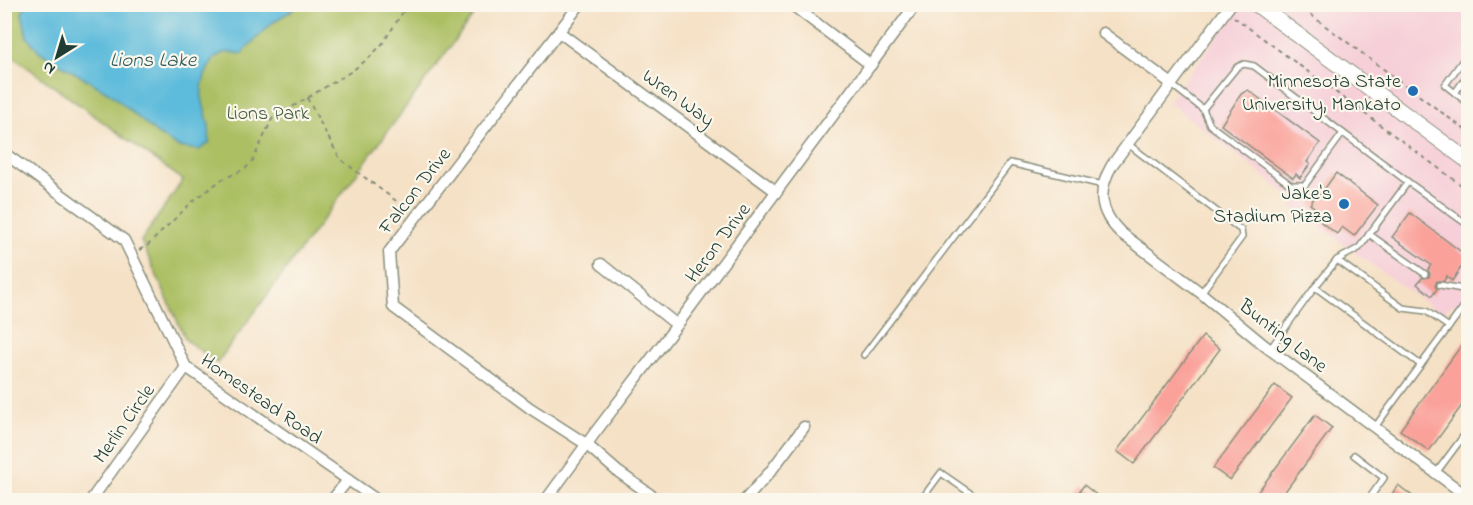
<svg xmlns="http://www.w3.org/2000/svg" width="1473" height="505" font-family="'Indie Flower',sans-serif">
<style>
.built{fill:#f6cfd8}
.green{fill:#acbf63;stroke:#667e4c;stroke-width:1.5}
.water{fill:#5dbbdb;stroke:#3e7c88;stroke-width:1.5}
.building{fill:#faa19a}
.lines{fill:none;stroke-linecap:round;stroke-linejoin:round}
.lane-casing{stroke:#8a8f7d;stroke-width:8}
.street-casing{stroke:#8a8f7d;stroke-width:13}
.secondary-casing{stroke:#8a8f7d;stroke-width:17}
.path{stroke:#8a8f7d;stroke-width:2;stroke-dasharray:4.5 4.5;stroke-linecap:butt}
.lane{stroke:#fff;stroke-width:5}
.street{stroke:#fff;stroke-width:10}
.secondary{stroke:#fff;stroke-width:15}
.poi-dot{fill:#1f6fb2;stroke:#fbf7ec;stroke-width:2}
.labels{text-anchor:middle;stroke-width:4.5;stroke-linejoin:round;paint-order:stroke}
.poi-label{font-size:20px;fill:#1f3d34;stroke:#fbf7ec;text-anchor:end}
.street-label{font-size:20px;fill:#1f3d34;stroke:#fbf7ec}
.park-label{font-size:20px;fill:#425e40;stroke:#fbf7ec}
.water-label{font-size:21px;font-style:italic;fill:#2e5c5e;stroke:#fbf7ec}
</style>
<rect width="100%" height="100%" fill="#fbf7ec"/>
<filter id="ink" filterUnits="userSpaceOnUse"><feTurbulence type="fractalNoise" baseFrequency=".0167" numOctaves="2"/><feDisplacementMap in="SourceGraphic" scale="12" xChannelSelector="R" yChannelSelector="G"/><feConvolveMatrix kernelMatrix="1 2 1 2 8 2 1 2 1" color-interpolation-filters="sRGB"/></filter>
<filter id="wash" filterUnits="userSpaceOnUse"><feTurbulence type="fractalNoise" baseFrequency=".008" numOctaves="4" result="noise"/><feDisplacementMap in="SourceGraphic" scale="24" xChannelSelector="R" yChannelSelector="G"/><feGaussianBlur stdDeviation="1.35" result="paint"/><feColorMatrix in="noise" values="0 0 0 0 0 0 0 0 0 0 0 0 0 0 0 0 0 1.4 0 .05"/><feComposite in="paint" operator="in"/></filter>
<g filter="url(#wash)">
<rect width="100%" height="100%" fill="#f5e1c6"/>
<polygon class="built" points="1241,5 1468,5 1468,316 1452,304 1442,315 1292,207 1296,201 1168,102"/>
<polygon class="green" points="5,5 481,5 217,363 186,340 141,241 183,180 5,51"/>
<path class="water" d="M 26,5 L 26,4 L 300,5 L 273,22 L 241,54 C 236,53 228,52 223,53 C 209,58 200,84 202,97 C 205,116 211,122 209,143 L 199,150 L 178,147 L 156,133 L 111,94 L 40,52 L 27,37 L 22,13 Z"/>
<g id="blocks">
<g class="building">
<polygon points="1248,90 1320,143 1307,162 1310,164 1300,178 1296,174 1293,178 1221,125 1241,94"/>
<polygon points="1336,173 1378,205 1354,236 1342,227 1337,234 1321,222 1326,216 1310,204 1318,193 1320,195"/>
<polygon points="1410,213 1468,257 1452,281 1447,276 1444,281 1437,281 1435,286 1437,289 1432,296 1417,284 1422,278 1429,277 1430,274 1428,270 1431,265 1392,237"/>
<polygon points="1203,336 1220,349 1134,464 1117,451"/>
<polygon points="1468,336 1468,397 1429,451 1400,430"/>
<polygon points="1275,385 1292,398 1230,480 1213,468"/>
<polygon points="1315,415 1332,428 1278,501 1259,501 1254,497"/>
<polygon points="1084,485 1104,501 1072,501"/>
<polygon points="1398,485 1419,501 1387,501"/>
</g>
</g>
</g>
<g filter="url(#ink)">
<use href="#blocks" fill-opacity="0" stroke="#8a8f7d" stroke-width="1.5"/>
<g class="lines">
<g class="lane-casing">
<g id="lane">
<polyline points="1468,53 1445,85 1468,103"/>
<polyline points="1172,85 1203,109 1237,67 1244,64 1254,66 1408,182"/>
<polyline points="1455,93 1468,74"/>
<polyline points="1203,109 1210,125 1291,185 1305,185 1343,133"/>
<polyline points="1128,144 1241,230 1242,237 1201,293"/>
<polyline points="1369,234 1425,274"/>
<polyline points="1337,260 1403,308 1426,311 1449,327"/>
<polyline points="1440,285 1468,290"/>
<polyline points="1270,349 1315,287"/>
<polyline points="864,355 1010,163 1103,185"/>
<polyline points="1421,365 1315,287 1337,260 1359,248 1408,182 1468,225"/>
<polyline points="1375,427 1468,301"/>
<polyline points="1354,455 1384,478 1368,500"/>
<polyline points="1436,473 1468,430"/>
<polyline points="921,500 941,473 980,500"/>
</g>
</g>
<g class="street-casing">
<g id="street">
<polyline points="580,4 389,252 393,307 530,408 586,444 617,471 658,500"/>
<polyline points="791,4 871,65"/>
<path d="M 1231,4 L 1112,165 C 1097,191 1099,212 1121,233 L 1201,293 L 1264,345 L 1468,497"/>
<polyline points="559,32 777,192"/>
<polyline points="1103,33 1172,84"/>
<polyline points="4,153 124,240 186,367 377,500"/>
<polyline points="601,264 677,325"/>
<polyline points="91,500 186,367"/>
<polyline points="332,500 348,480"/>
<polyline points="546,500 594,434 677,325 916,4"/>
<polyline points="745,500 770,472 804,427"/>
</g>
</g>
<g class="secondary-casing">
<polyline id="secondary" points="1256,4 1468,161"/>
</g>
<g class="path">
<polyline points="1296,4 1468,132"/>
<polyline points="1234,17 1468,190"/>
<polyline points="307,98 340,159 407,209"/>
<polyline points="139,250 147,246 191,203 221,180 245,169 253,160 272,119 352,71 369,58 383,43 408,4"/>
</g>
<use href="#lane" class="lane"/>
<use href="#street" class="street"/>
<use href="#secondary" class="secondary"/>
</g>
</g>
<g class="poi-dot">
<circle cx="1413" cy="91" r="6"/>
<circle cx="1344" cy="204" r="6"/>
</g>
<g class="labels">
<g class="poi-label">
<text x="1401" y="87">Minnesota State<tspan x="1401" dy="23">University, Mankato</tspan></text>
<text x="1332" y="199">Jake's<tspan x="1332" dy="23">Stadium Pizza</tspan></text>
</g>
<g class="street-label">
<text transform="translate(679 97) rotate(36)" y="7">Wren Way</text>
<text transform="translate(414 190) rotate(-52)" y="7">Falcon Drive</text>
<text transform="translate(717 242) rotate(-53)" y="7">Heron Drive</text>
<text transform="translate(1284 335) rotate(38)" y="7">Bunting Lane</text>
<text transform="translate(262 398) rotate(35)" y="7">Homestead Road</text>
<text transform="translate(123 423) rotate(-55)" y="7">Merlin Circle</text>
</g>
<g class="park-label">
<text x="268" y="119">Lions Park</text>
</g>
<g class="water-label">
<text x="153" y="66">Lions Lake</text>
</g>
</g>
<rect width="1473" height="505" fill="none" stroke="#fbf7ec" stroke-width="24"/>
<g transform="translate(57 57) rotate(217)" stroke="#fbf7ec" stroke-width="4.5" paint-order="stroke">
<path d="M0-4.5L10 22L0 15L-10 22Z" fill="#1f3d34"/>
<text y="-9" font-size="16" font-weight="bold" text-anchor="middle" fill="#1f3d34">N</text>
</g>
</svg>
